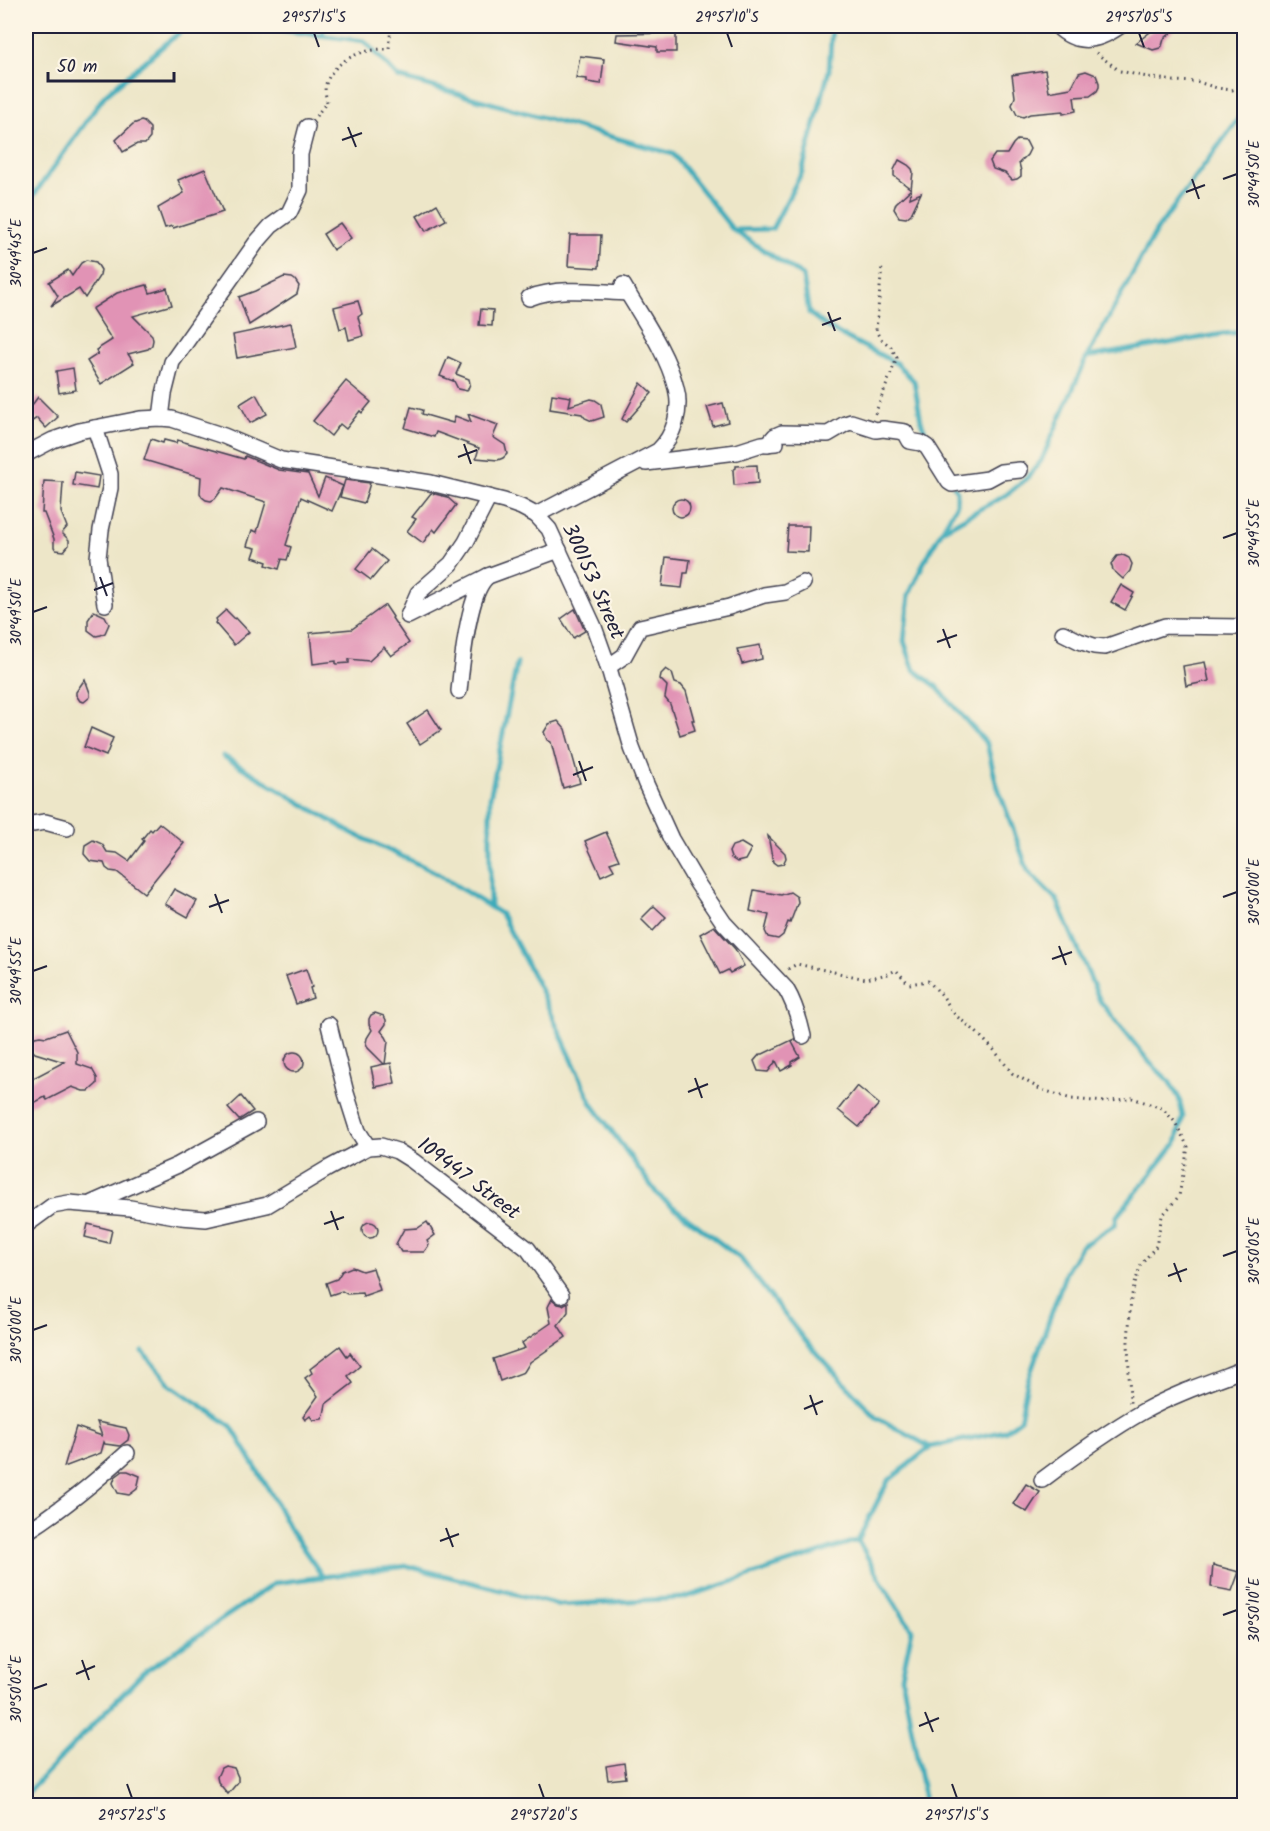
<svg xmlns="http://www.w3.org/2000/svg" width="1270" height="1831" font-family="Kalam,sans-serif">
<style>
.lines{fill:none;stroke-linecap:round;stroke-linejoin:round}
.stream{stroke:#3cabba;stroke-width:5}
.building{fill:#e193b5}
.street-casing{stroke:#403f50;stroke-width:18}
.path{stroke:#403f50;stroke-width:3;stroke-dasharray:1.5 4.5;stroke-linecap:butt}
.street{stroke:#fff;stroke-width:15}
.ticks{fill:none;stroke:#22223b;stroke-width:2}
.labels{text-anchor:middle;stroke-width:4.5;stroke-linejoin:round;paint-order:stroke}
.street-label{font-size:21px;fill:#22223b;stroke:#fcf5e5}
.neatline{fill:none;stroke:#22223b;stroke-width:2}
.ticks-label{font-size:15px;text-anchor:middle;fill:#22223b}
</style>
<rect width="100%" height="100%" fill="#fcf5e5"/>
<filter id="ink" filterUnits="userSpaceOnUse"><feTurbulence type="fractalNoise" baseFrequency=".0167" numOctaves="2"/><feDisplacementMap in="SourceGraphic" scale="12" xChannelSelector="R" yChannelSelector="G"/><feConvolveMatrix kernelMatrix="1 2 1 2 8 2 1 2 1" color-interpolation-filters="sRGB"/></filter>
<filter id="wash" filterUnits="userSpaceOnUse"><feTurbulence type="fractalNoise" baseFrequency=".008" numOctaves="4" result="noise"/><feDisplacementMap in="SourceGraphic" scale="24" xChannelSelector="R" yChannelSelector="G"/><feGaussianBlur stdDeviation="1.35" result="paint"/><feColorMatrix in="noise" values="0 0 0 0 0 0 0 0 0 0 0 0 0 0 0 0 0 1.4 0 .05"/><feComposite in="paint" operator="in"/></filter>
<g filter="url(#wash)">
<rect width="100%" height="100%" fill="#ede6c8"/>
<g class="lines">
<g class="stream">
<polyline points="251,26 364,41 398,77 673,154 733,230 803,276 809,313 830,329 896,363 914,381 921,421 930,445"/>
<polyline points="322,35 324,26"/>
<polyline points="26,206 105,95 187,26"/>
<polyline points="733,230 772,229 802,172 829,70 832,26"/>
<polyline points="1087,357 1223,334 1244,332"/>
<polyline points="944,529 1006,495 1027,478 1041,461 1087,357 1156,231 1244,111"/>
<polyline points="223,756 348,831 433,871 501,914 541,991 592,1104 658,1195 741,1259 806,1342 876,1417 930,1447"/>
<polyline points="490,907 490,798 517,663"/>
<polyline points="143,1352 170,1384 231,1426 272,1495 289,1528 323,1577"/>
<polyline points="26,1794 143,1673 275,1583 407,1566 559,1605 683,1598 858,1540"/>
<polyline points="924,1806 923,1791 902,1677 912,1630 882,1583 858,1540 888,1481 930,1447 1005,1431 1020,1420 1027,1383 1066,1272 1082,1245 1088,1242 1115,1225 1117,1216 1176,1143 1183,1116 1179,1098 1169,1081 1150,1063 1100,1001 1057,900 1028,871 996,782 987,744 936,686 914,670 904,641 909,595 923,564 957,504 957,491 954,487"/>
</g>
</g>
<g id="blocks">
<g class="building">
<polygon points="1158,26 1179,26 1164,39 1162,46 1160,48 1153,50 1136,43"/>
<polygon points="676,33 676,52 657,52 657,47 616,41 617,34"/>
<polygon points="580,56 604,59 601,84 587,82 587,79 576,78"/>
<polygon points="1045,70 1049,92 1071,88 1079,73 1086,71 1096,75 1099,83 1099,87 1097,91 1090,96 1074,97 1076,111 1063,114 1063,111 1030,114 1023,117 1017,115 1012,105 1015,97 1012,75"/>
<polygon points="141,121 144,122 150,128 150,138 145,144 137,144 123,152 116,140 133,124"/>
<polygon points="1017,140 1026,141 1030,149 1027,155 1019,163 1021,171 1021,176 1017,179 1012,180 1005,173 993,169 990,161 995,154 1007,154 1013,144"/>
<polygon points="899,160 908,165 912,169 913,172 910,198 921,193 911,214 906,218 899,217 894,209 896,203 911,189 894,176 894,170"/>
<polygon points="205,169 223,212 173,228 172,226 165,228 158,208 184,193 178,180"/>
<polygon points="437,204 446,220 426,231 417,216"/>
<polygon points="340,223 351,238 333,250 323,234"/>
<polygon points="570,235 601,235 599,268 568,266"/>
<polygon points="86,260 96,262 101,270 100,275 85,298 79,289 51,306 58,296 49,282 68,270 72,276 81,263"/>
<polygon points="284,277 292,278 295,280 299,286 297,294 249,325 239,297 255,291"/>
<polygon points="147,285 150,293 167,288 172,305 133,316 152,335 153,340 152,345 148,349 128,354 134,363 101,384 87,361 98,354 96,350 112,340 92,309 117,293"/>
<polygon points="358,301 362,314 358,317 363,336 349,340 346,327 340,329 334,307"/>
<polygon points="481,309 493,310 492,326 479,325"/>
<polygon points="291,323 296,347 237,358 233,335"/>
<polygon points="448,357 461,363 456,374 469,379 470,384 467,391 458,389 453,379 453,381 440,376"/>
<polygon points="73,368 76,390 59,393 56,371"/>
<polygon points="346,381 371,402 362,413 360,411 346,429 340,424 331,436 313,421"/>
<polygon points="641,383 652,393 626,422 622,419"/>
<polygon points="256,394 267,414 250,423 240,404"/>
<polygon points="552,394 571,397 569,406 591,399 595,400 601,404 604,417 592,421 585,418 582,414 550,409"/>
<polygon points="38,397 58,417 46,428 37,418 26,425 26,413"/>
<polygon points="723,403 728,422 713,426 707,407"/>
<polygon points="411,407 423,410 422,414 453,423 455,416 471,422 468,414 498,425 493,437 505,445 507,454 503,458 498,460 476,458 479,448 436,432 434,437 405,428"/>
<polygon points="151,439 163,443 164,440 176,443 177,440 244,459 245,456 279,470 308,474 318,496 325,478 343,486 332,511 301,497 286,545 291,547 287,560 282,559 279,569 266,565 267,562 253,557 256,548 247,546 252,530 257,532 266,502 223,488 215,499 211,501 206,500 202,497 200,493 201,477 144,460"/>
<polygon points="757,465 758,483 734,485 733,470 736,468 736,466"/>
<polygon points="75,472 99,476 97,489 73,485"/>
<polygon points="345,480 370,483 364,503 340,497"/>
<polygon points="44,481 63,482 61,512 67,527 62,533 69,540 69,545 64,551 56,550 54,547 54,539 44,513 42,513"/>
<polygon points="431,493 447,497 456,505 436,532 433,529 423,543 407,531 416,519 412,517"/>
<circle cx="681" cy="508" r="9"/>
<polygon points="788,526 809,526 808,552 786,551"/>
<polygon points="372,549 387,561 371,580 356,569"/>
<polygon points="1123,555 1129,558 1132,564 1130,571 1123,579 1113,570 1111,564 1117,556"/>
<polygon points="666,557 690,560 688,573 684,573 682,588 662,586"/>
<polygon points="1121,585 1134,593 1125,610 1111,602"/>
<polygon points="385,605 393,617 392,618 409,643 391,656 384,647 369,661 349,659 349,663 336,664 336,661 313,664 310,633 352,629"/>
<polygon points="575,609 585,631 573,638 561,619"/>
<polygon points="226,610 235,619 236,618 249,632 234,645 215,623 217,621 216,619"/>
<polygon points="94,611 105,616 109,624 105,633 101,635 96,636 88,630 88,620"/>
<polygon points="760,645 762,659 742,664 737,649"/>
<polygon points="1205,662 1209,681 1186,686 1183,666"/>
<polygon points="666,669 672,673 675,683 681,685 686,691 694,720 692,720 695,730 680,735 670,704 665,698 667,686 660,679 661,674"/>
<polygon points="85,679 90,693 90,697 84,702 80,701 76,695 76,692"/>
<polygon points="428,710 441,730 420,744 407,724"/>
<polygon points="558,721 565,729 580,783 563,788 551,742 547,740 544,732 549,724"/>
<polygon points="91,728 113,738 106,756 84,747"/>
<polygon points="159,823 184,843 144,893 117,872 110,871 106,868 104,863 90,861 84,854 85,845 93,840 102,844 107,852 117,853 129,861 144,841 142,839 150,829 152,831"/>
<polygon points="606,832 619,860 610,863 614,870 601,876 585,841"/>
<polygon points="768,836 785,853 786,858 783,864 777,865 773,862"/>
<polygon points="741,843 751,849 745,860 737,862 731,858 729,852 732,846"/>
<polygon points="174,889 197,901 188,917 165,904"/>
<polygon points="754,890 781,895 790,892 797,897 798,902 790,923 788,922 783,935 778,939 768,937 765,931 769,915 750,911"/>
<polygon points="654,906 666,917 653,931 641,919"/>
<polygon points="714,926 735,949 744,966 730,973 728,970 720,974 700,934"/>
<polygon points="306,969 312,987 310,988 313,998 296,1004 286,976"/>
<polygon points="375,1013 384,1016 386,1020 386,1024 381,1031 386,1037 388,1041 385,1064 391,1063 395,1083 375,1087 371,1067 384,1064 368,1048 366,1043 367,1038 372,1030 369,1024 369,1019 371,1015"/>
<polygon points="66,1030 77,1052 77,1064 92,1069 97,1078 97,1084 89,1091 83,1091 72,1087 47,1100 45,1097 26,1107 26,1082 64,1062 35,1053 32,1050 32,1040 35,1037 40,1036 46,1037"/>
<polygon points="794,1039 792,1042 800,1057 792,1062 792,1065 781,1071 776,1061 768,1072 758,1071 754,1061 760,1054 763,1054"/>
<circle cx="294" cy="1062" r="10"/>
<polygon points="857,1086 879,1104 859,1127 838,1110"/>
<polygon points="241,1096 253,1111 239,1120 228,1108"/>
<polygon points="427,1222 435,1235 427,1241 429,1245 424,1252 401,1252 396,1244 404,1229 418,1228"/>
<circle cx="370" cy="1230" r="8"/>
<polygon points="88,1224 112,1230 109,1243 85,1237"/>
<polygon points="352,1267 362,1271 373,1268 380,1290 363,1296 362,1293 347,1294 342,1291 330,1295 326,1283 337,1279 342,1271"/>
<polygon points="552,1299 558,1304 563,1305 568,1302 568,1312 558,1325 566,1337 530,1362 524,1372 500,1381 493,1359 525,1348 522,1343 551,1323 548,1307"/>
<polygon points="340,1346 347,1356 350,1353 360,1366 348,1376 353,1383 326,1404 324,1415 322,1419 313,1420 310,1416 305,1420 303,1417 318,1396 305,1378 312,1373 310,1369"/>
<polygon points="97,1422 126,1428 129,1435 128,1440 120,1446 105,1444 104,1442 101,1453 64,1467 76,1427 102,1436"/>
<polygon points="123,1471 128,1471 140,1476 137,1489 129,1495 118,1493 113,1483 115,1477"/>
<polygon points="1026,1484 1040,1492 1027,1512 1013,1504"/>
<polygon points="1213,1565 1239,1572 1232,1591 1211,1587"/>
<polygon points="624,1763 626,1778 608,1780 606,1766"/>
<polygon points="225,1766 234,1768 238,1777 238,1782 228,1794 218,1782 217,1777 221,1768"/>
</g>
</g>
</g>
<g filter="url(#ink)">
<use href="#blocks" fill-opacity="0" stroke="#403f50" stroke-width="1.5"/>
<g class="lines">
<g class="street-casing">
<g id="street">
<path d="M 1057,26 C 1077,46 1099,41 1120,26"/>
<path d="M 529,298 C 560,286 595,292 628,293"/>
<polyline points="161,418 164,394 172,362 256,243 271,226 289,213 300,190 300,154 307,127"/>
<polyline points="95,428 110,474 110,488 101,530 98,558 105,604"/>
<polyline points="768,444 775,436 782,433 828,434 845,424 851,422 876,430 883,429 905,432 910,441 921,443 927,447 949,482 952,484 988,479 1001,472 1020,470"/>
<path d="M 26,454 L 53,440 L 79,431 L 140,419 L 161,418 L 172,419 L 224,436 L 281,460 L 431,483 L 504,501 L 521,507 L 536,515 L 549,529 L 594,627 L 610,672 L 632,748 L 646,784 L 671,839 L 697,883 L 724,923 L 786,989 C 795,1004 799,1018 803,1036"/>
<polyline points="646,463 737,452 762,444 776,443"/>
<path d="M 536,515 L 658,451 C 674,436 682,410 676,388 C 667,352 641,316 623,285"/>
<polyline points="488,576 408,616 418,593 451,564 466,542 489,497"/>
<polyline points="1063,633 1079,641 1094,646 1105,647 1165,626 1244,627"/>
<polyline points="608,667 624,656 640,627 729,607 764,595 785,592 803,583"/>
<path d="M 459,691 C 462,664 468,591 488,576 L 559,550"/>
<polyline points="26,825 45,822 67,828"/>
<polyline points="329,1025 346,1093 358,1131 368,1147"/>
<polyline points="92,1203 178,1165 256,1122"/>
<polyline points="26,1225 52,1206 69,1203 130,1208 181,1217 206,1219 267,1205 327,1169 368,1147 381,1146 397,1151 413,1161 528,1249 561,1295"/>
<path d="M 1042,1480 C 1074,1456 1107,1432 1142,1412 C 1174,1394 1210,1382 1244,1369"/>
<path d="M 26,1532 C 63,1509 94,1483 127,1453"/>
</g>
</g>
<g class="path">
<polyline points="878,26 889,30"/>
<polyline points="1096,53 1120,71 1147,77 1174,81 1198,82 1217,88 1232,90 1244,86"/>
<path d="M 316,116 L 327,102 C 326,97 324,89 326,84 C 334,59 365,48 389,49 L 391,26"/>
<polyline points="875,414 897,358 891,347 880,338 876,331 882,266"/>
<polyline points="788,969 797,964 866,979 888,974 896,970 909,984 928,981 942,995 955,1015 975,1031 994,1050 1012,1073 1040,1089 1071,1099 1105,1102 1132,1098 1162,1108 1175,1122 1188,1147 1179,1196 1162,1216 1156,1246 1140,1266 1131,1298 1128,1342 1130,1403"/>
</g>
<use href="#street" class="street"/>
</g>
</g>
<path class="ticks" d="M 314,33 L 319,47M 727,33 L 732,47M 1139,33 L 1144,47M 348,127 L 356,147M 342,140 L 362,133M 1192,179 L 1199,199M 1223,179 L 1237,174M 1186,192 L 1205,185M 33,253 L 47,248M 828,312 L 835,331M 822,325 L 841,318M 464,444 L 471,464M 458,457 L 477,450M 1223,538 L 1237,533M 100,577 L 107,596M 94,590 L 113,583M 33,612 L 47,607M 943,629 L 950,648M 937,642 L 957,635M 579,761 L 586,781M 573,775 L 593,767M 215,894 L 222,913M 1223,897 L 1237,892M 209,907 L 229,900M 1059,946 L 1066,965M 1052,959 L 1072,952M 33,971 L 47,966M 695,1078 L 702,1098M 688,1092 L 708,1084M 331,1211 L 338,1230M 324,1224 L 344,1217M 1223,1256 L 1237,1251M 1174,1263 L 1181,1282M 1168,1276 L 1187,1269M 33,1330 L 47,1325M 810,1395 L 817,1415M 804,1409 L 823,1401M 446,1528 L 453,1547M 440,1541 L 459,1534M 1223,1615 L 1237,1610M 82,1660 L 89,1680M 76,1674 L 95,1666M 33,1689 L 47,1684M 925,1712 L 933,1732M 919,1726 L 939,1718M 127,1784 L 132,1798M 539,1784 L 544,1798M 952,1784 L 957,1798"/>
<g class="labels">
<g class="street-label">
<text transform="translate(594 581) rotate(66)" y="7">300153 Street</text>
<text transform="translate(469 1178) rotate(37)" y="7">109447 Street</text>
</g>
</g>
<rect width="1270" height="1831" fill="none" stroke="#fcf5e5" stroke-width="66"/>
<path d="M48 72v9h126v-9" fill="none" stroke="#22223b" stroke-width="3"/>
<text x="57" y="72" font-size="18" fill="#22223b" stroke="#fcf5e5" stroke-width="4.5" paint-order="stroke">50 m</text>
<rect x="33" y="33" width="1204" height="1765" class="neatline"/>
<g class="ticks-label">
<text x="314" y="22">29°57'15"S</text>
<text x="727" y="22">29°57'10"S</text>
<text x="1139" y="22">29°57'05"S</text>
<text transform="translate(1254 174) rotate(-90)" y="5">30°49'50"E</text>
<text transform="translate(16 253) rotate(-90)" y="5">30°49'45"E</text>
<text transform="translate(1254 533) rotate(-90)" y="5">30°49'55"E</text>
<text transform="translate(16 612) rotate(-90)" y="5">30°49'50"E</text>
<text transform="translate(1254 892) rotate(-90)" y="5">30°50'00"E</text>
<text transform="translate(16 971) rotate(-90)" y="5">30°49'55"E</text>
<text transform="translate(1254 1251) rotate(-90)" y="5">30°50'05"E</text>
<text transform="translate(16 1330) rotate(-90)" y="5">30°50'00"E</text>
<text transform="translate(1254 1610) rotate(-90)" y="5">30°50'10"E</text>
<text transform="translate(16 1689) rotate(-90)" y="5">30°50'05"E</text>
<text x="132" y="1820">29°57'25"S</text>
<text x="544" y="1820">29°57'20"S</text>
<text x="957" y="1820">29°57'15"S</text>
</g>
</svg>
